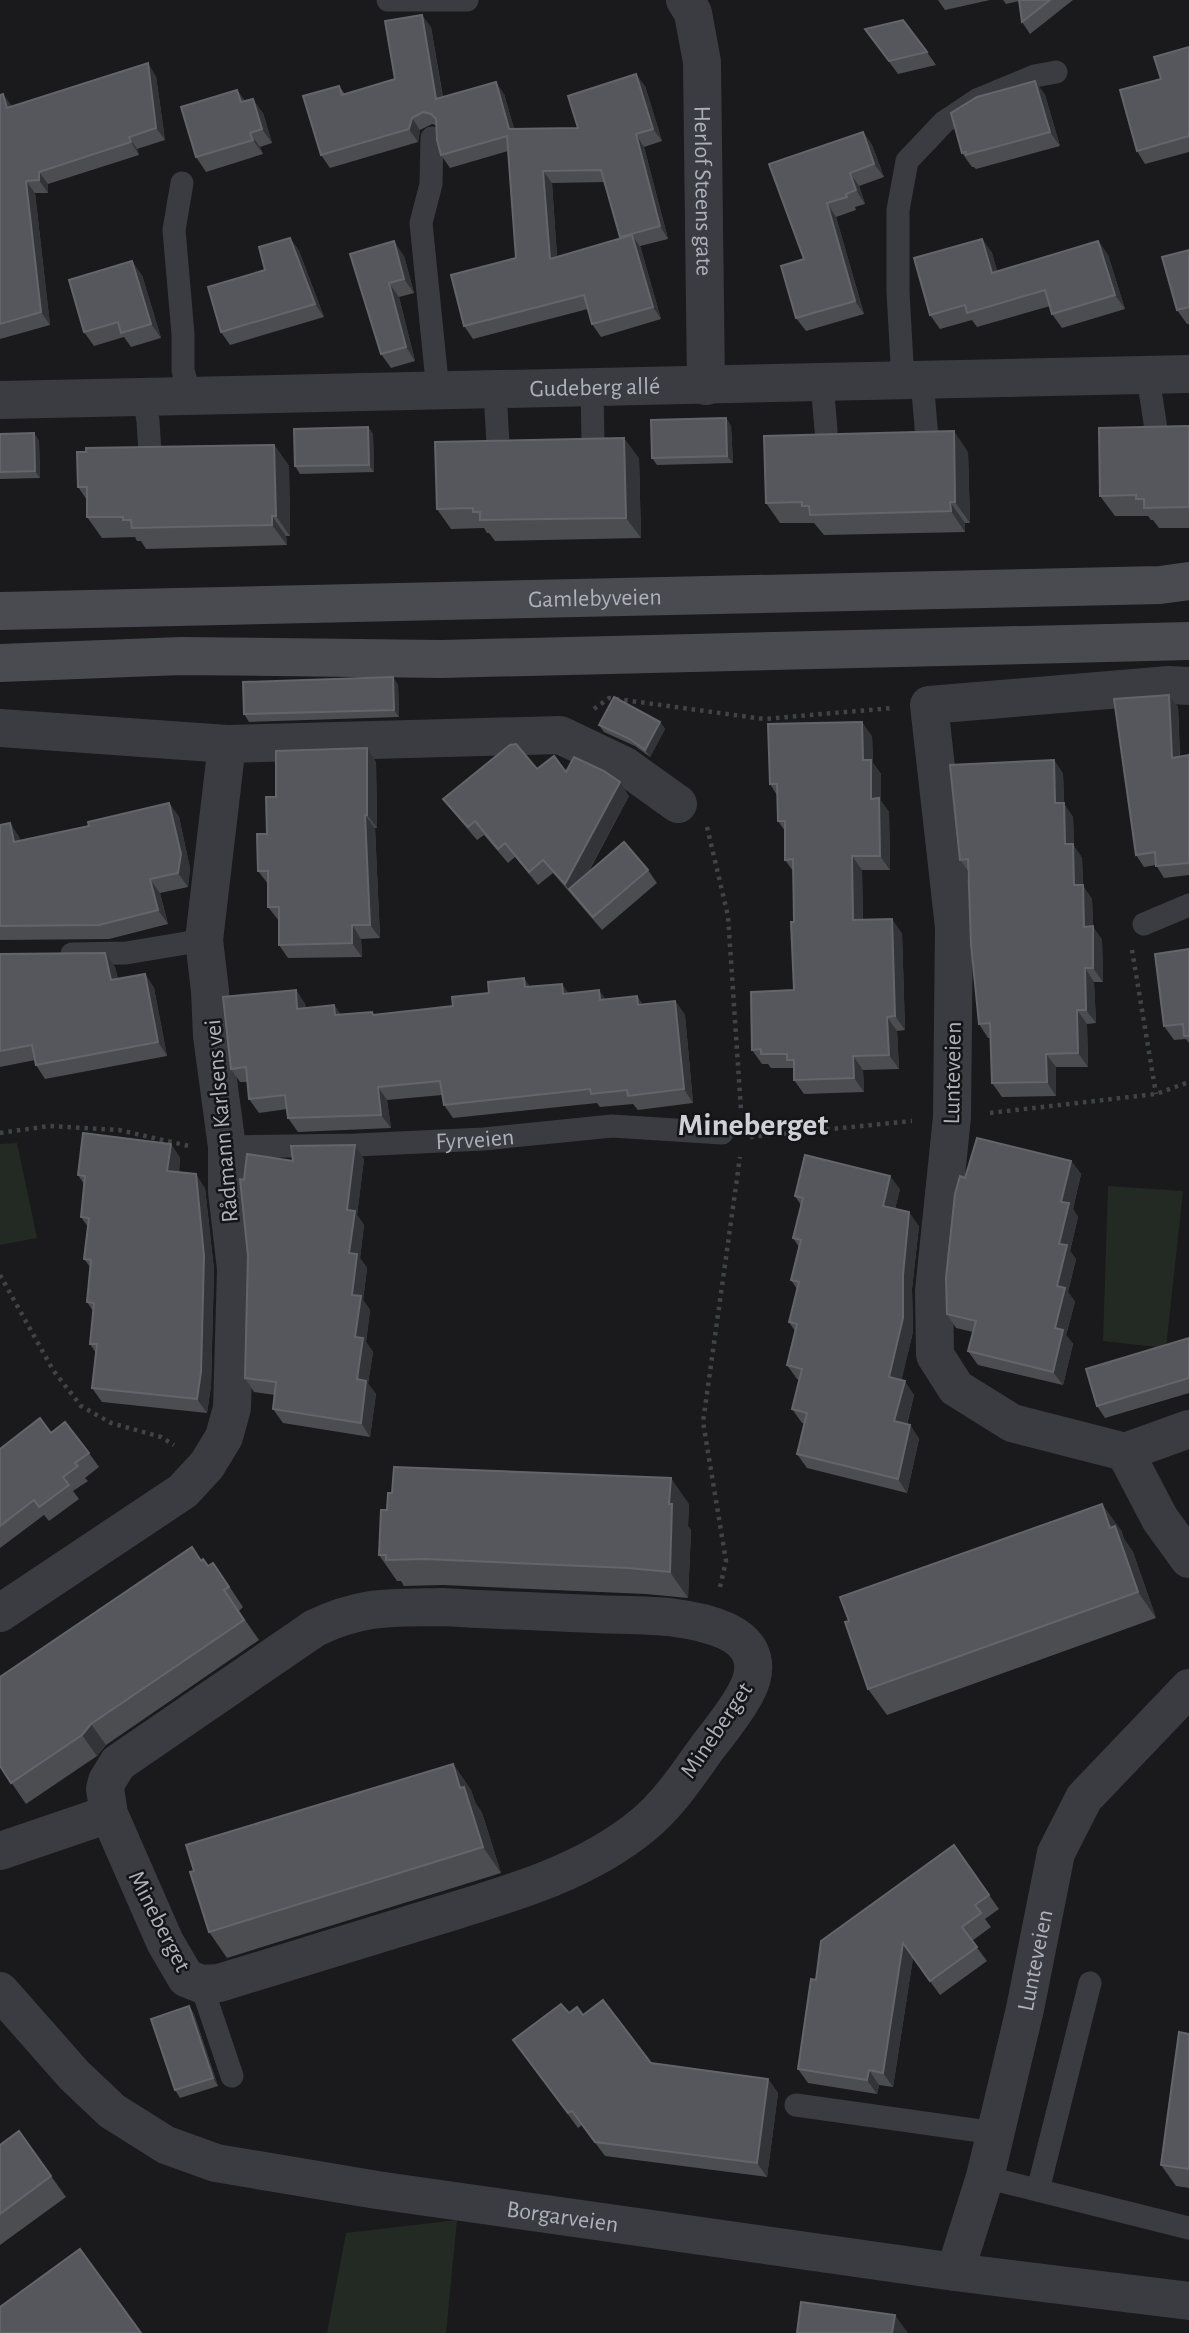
<svg xmlns="http://www.w3.org/2000/svg" width="1189" height="2333" font-family="'Alegreya Sans',sans-serif">
<style>
.green{fill:#222a23}
.lines{fill:none;stroke-linecap:round;stroke-linejoin:round}
.path{stroke:#414348;stroke-width:4.5;stroke-dasharray:3.5 5;stroke-linecap:butt}
.lane{stroke:#3b3c41;stroke-width:23}
.street{stroke:#3b3c41;stroke-width:38}
.secondary{stroke:#494b51;stroke-width:38}
.wall{fill:#4b4d51;fill-rule:evenodd}
.shaded-wall{fill:#333437}
.building{fill:#56575c;stroke:#64656b;stroke-width:2}
.labels{text-anchor:middle;stroke-width:5;stroke-linejoin:round;paint-order:stroke}
.street-label{font-size:24px;fill:#adb1bb;stroke:#151517}
.district-label{font-size:32px;font-weight:bold;fill:#ced0d7;stroke:#151517}
</style>
<rect width="100%" height="100%" fill="#1a1a1c"/>
<g class="green">
<polygon points="17,1143 37,1238 0,1245 0,1144"/>
<polygon points="1108,1186 1183,1191 1166,1348 1103,1341"/>
<polygon points="457,2220 446,2333 327,2333 346,2233"/>
</g>
<g class="lines">
<g class="path">
<polyline points="594,709 609,698 764,719 892,708"/>
<polyline points="707,827 728,916 741,1110"/>
<polyline points="1132,950 1156,1094"/>
<polyline points="990,1113 1156,1094 1189,1082"/>
<polyline points="0,1133 49,1126 119,1130 189,1146"/>
<polyline points="750,1137 912,1121"/>
<polyline points="0,1275 53,1370 81,1406 111,1423 161,1437 174,1445"/>
<polyline points="720,1587 726,1561 703,1422 740,1157"/>
</g>
<g class="lane">
<polyline points="388,0 467,0"/>
<polyline points="432,138 431,184 421,223 438,391"/>
<polyline points="182,183 174,230 183,334 183,370 190,397"/>
<polyline points="1151,375 1150,390 1156,429"/>
<polyline points="922,380 927,438"/>
<polyline points="903,381 898,292 898,210 907,161 944,122 977,100 1035,76 1056,72"/>
<polyline points="822,383 826,430"/>
<polyline points="592,388 593,442"/>
<polyline points="495,390 498,445"/>
<polyline points="144,397 148,421 150,453"/>
<polyline points="1144,924 1189,905"/>
<polyline points="72,954 126,953 204,940"/>
<path id="s1" d="M 227,1147 L 356,1145 L 484,1139 L 612,1126 L 722,1133"/>
<polyline points="201,1984 232,2076"/>
<polyline points="796,2105 995,2133"/>
<polyline points="985,2177 1189,2228"/>
<polyline points="1038,2190 1090,1983"/>
</g>
<g class="street">
<path id="s2" d="M 685,0 L 693,13 L 702,62 L 706,386"/>
<path id="s3" d="M 0,400 L 1189,374"/>
<polyline points="1189,686 1169,685 929,705 954,927 952,1117 934,1291 935,1355 956,1388 1012,1423 1125,1452 1160,1519 1189,1559"/>
<polyline points="0,728 227,744 560,735 625,766 678,804"/>
<polyline points="1125,1452 1189,1429"/>
<path d="M 442,1607 C 493,1610 544,1612 595,1614 C 638,1616 686,1613 726,1631 C 756,1645 760,1669 744,1696 C 734,1714 720,1731 707,1748 C 688,1774 669,1804 643,1825 C 580,1877 498,1897 421,1921 C 354,1942 286,1962 219,1983 L 201,1984 L 186,1978 L 165,1942 L 109,1814 L 105,1789 L 107,1781 L 118,1763 L 315,1628 C 363,1605 391,1608 442,1607 Z"/>
<polyline points="0,1613 183,1491 207,1465 224,1437 232,1408 236,1269 227,1191 227,1147 212,1036 210,991 204,940 227,744"/>
<polyline points="0,1851 109,1814"/>
<path id="s4" d="M 0,1991 L 74,2075 L 112,2111 L 166,2145 L 216,2163 L 377,2190 L 955,2272 L 1189,2301"/>
<path id="s5" d="M 955,2272 L 985,2177 L 1025,2009 L 1056,1853 L 1084,1798 L 1189,1688"/>
</g>
<g class="secondary">
<path id="s6" d="M 0,611 L 1160,585 L 1189,581"/>
<polyline points="0,663 181,656 442,659 1189,641"/>
</g>
</g>
<g class="wall">
<polygon points="938,0 990,0 945,10"/>
<polygon points="1003,0 1073,0 1030,34 1022,22 1019,1 1006,4"/>
<path d="M 431,27 L 443,97 L 504,94 L 514,129 L 578,128 L 645,86 L 662,141 L 644,147 L 668,239 L 640,246 L 661,319 L 601,337 L 592,324 L 588,309 L 473,339 L 464,326 L 516,258 L 508,151 L 450,168 L 441,155 L 436,125 L 432,124 L 420,130 L 418,142 L 330,168 L 321,155 L 339,86 L 345,94 L 395,79 ZM 605,182 L 621,238 L 557,257 L 552,183 Z"/>
<polygon points="865,29 927,52 936,65 898,74"/>
<polygon points="1189,47 1189,152 1145,164 1137,151 1161,79"/>
<polygon points="156,76 165,140 137,149 139,155 48,184 48,193 35,193 50,325 0,339 0,95 12,107"/>
<polygon points="1035,81 1045,95 1060,146 976,169 974,167 972,167 962,153"/>
<polygon points="237,90 245,101 263,113 272,143 260,147 263,154 206,172 196,157"/>
<polygon points="863,132 872,145 884,177 859,186 865,204 855,207 856,210 836,217 864,314 806,331 796,318 804,259 769,164"/>
<polygon points="290,238 299,251 324,317 230,345 221,332 265,270"/>
<polygon points="982,239 992,253 997,271 1098,241 1108,255 1125,309 1062,328 1052,314 1050,306 977,327 972,320 940,329 930,315"/>
<polygon points="1189,250 1189,324 1187,324 1177,310"/>
<polygon points="350,254 404,256 414,293 399,297 415,361 391,368 381,354"/>
<polygon points="142,275 161,338 131,347 124,337 94,346 84,332"/>
<polygon points="726,418 731,426 733,463 657,465 652,458"/>
<polygon points="1189,426 1189,528 1159,528 1153,520 1151,520 1148,516 1115,516 1100,496"/>
<polygon points="368,427 373,434 374,472 300,474 295,466"/>
<polygon points="34,433 39,441 40,478 0,479 0,434"/>
<polygon points="274,445 289,466 290,536 286,536 287,545 146,549 141,541 137,541 135,537 102,538 87,517 87,500 78,487"/>
<polygon points="968,452 970,523 965,523 965,532 824,535 814,523 780,523 766,503"/>
<polygon points="639,458 641,538 495,541 489,533 487,533 484,528 451,529 437,509"/>
<polygon points="393,677 398,685 399,717 249,722 244,714"/>
<polygon points="1169,695 1178,707 1180,757 1189,755 1189,875 1164,878 1156,865 1144,867 1136,855"/>
<polygon points="660,722 665,729 650,757 635,746 604,732 599,725"/>
<polygon points="872,736 873,763 881,774 881,801 889,812 890,870 862,870 863,920 902,933 905,1030 897,1031 899,1069 863,1070 864,1092 804,1094 794,1080 794,1070 793,1068 771,1068 768,1064 762,1064 752,1050 794,990 794,922 793,871 785,860 785,831 778,821 777,795 770,784"/>
<polygon points="1054,760 1063,774 1064,804 1073,817 1074,846 1082,858 1083,886 1092,899 1093,927 1102,940 1103,982 1094,982 1096,1023 1087,1024 1088,1067 1056,1067 1056,1096 1002,1097 992,1083 991,1038 988,1038 979,1024 968,871 960,860"/>
<polygon points="376,762 377,828 375,828 380,938 361,939 362,957 288,958 279,945 279,921 268,907 268,884 258,871 276,797"/>
<polygon points="537,769 566,772 629,796 588,873 648,870 657,883 602,930 553,873 538,885 515,857 508,863 484,835 477,840 453,812 443,799"/>
<polygon points="169,803 179,817 190,868 188,887 160,893 168,924 109,939 0,940 0,825 10,823 19,837 20,841 89,826"/>
<polygon points="1189,949 1189,1043 1186,1039 1174,1040 1164,1026"/>
<polygon points="0,954 115,967 118,979 145,974 154,988 167,1056 45,1079 36,1065 35,1060 0,1067"/>
<polygon points="530,987 605,999 637,996 643,1005 675,1001 685,1015 693,1103 638,1110 633,1104 600,1107 597,1103 453,1118 444,1105 442,1095 387,1100 391,1128 298,1132 288,1118 287,1109 259,1113 249,1099 247,1082 240,1082 231,1069 296,990 305,1004 306,1008 334,1005 341,1015 375,1015 453,1006 489,993"/>
<polygon points="171,1144 180,1158 179,1172 205,1188 214,1270 211,1386 207,1413 102,1402 92,1388 96,1353 90,1344 93,1311 87,1302 91,1268 84,1259 88,1227 81,1217 84,1184 78,1175"/>
<polygon points="364,1159 357,1215 364,1225 360,1258 367,1268 363,1300 370,1310 366,1342 373,1352 368,1384 376,1394 370,1437 283,1423 273,1409 275,1395 254,1392 245,1378 248,1256 244,1180 293,1161"/>
<polygon points="1071,1161 1081,1174 1073,1209 1078,1217 1070,1251 1076,1259 1068,1292 1075,1302 1066,1335 1073,1344 1063,1385 978,1365 968,1351 973,1332 956,1328 947,1314 965,1178"/>
<polygon points="900,1189 895,1209 919,1226 912,1289 913,1332 901,1380 914,1395 907,1425 910,1425 919,1439 907,1493 807,1468 797,1454 805,1424 802,1423 792,1409 799,1380 797,1379 787,1365 795,1331 789,1322 797,1289 791,1280 799,1247 793,1238 801,1205 795,1196"/>
<polygon points="1189,1338 1189,1393 1105,1418 1097,1406"/>
<polygon points="51,1433 89,1453 99,1467 85,1478 88,1481 73,1491 79,1499 49,1521 44,1515 0,1548 0,1449"/>
<polygon points="689,1504 688,1526 691,1530 688,1598 646,1594 443,1585 404,1586 401,1581 397,1581 379,1555"/>
<polygon points="1121,1530 1124,1539 1133,1552 1156,1618 887,1715 868,1689"/>
<polygon points="202,1561 227,1583 243,1607 239,1611 259,1640 106,1745 97,1756 26,1804 0,1766"/>
<polygon points="453,1764 471,1790 475,1802 482,1813 501,1873 227,1958 209,1932"/>
<polygon points="954,1845 999,1909 985,1919 991,1927 972,1941 987,1961 940,1995 913,1958 893,2087 879,2085 877,2094 808,2083 798,2069 816,1980"/>
<polygon points="189,2006 194,2014 218,2086 180,2098 175,2090"/>
<polygon points="569,2013 583,2015 651,2063 768,2079 778,2093 767,2177 605,2156 582,2125 578,2128 513,2040"/>
<polygon points="1189,2034 1189,2188 1176,2186 1161,2165"/>
<polygon points="19,2131 66,2197 0,2245 0,2145"/>
</g>
<g class="shaded-wall">
<polygon points="422,15 431,27 445,112 436,99"/>
<polygon points="148,63 156,76 165,140 156,128"/>
<polygon points="636,74 645,86 662,141 653,129"/>
<polygon points="1035,81 1045,95 1060,146 1050,132"/>
<polygon points="496,82 504,94 518,142 509,129"/>
<polygon points="237,90 247,104 241,102"/>
<polygon points="3,94 12,106 7,108"/>
<polygon points="253,99 263,113 272,143 262,129"/>
<polygon points="412,118 420,130 418,142 409,129"/>
<polygon points="863,132 872,145 884,177 874,164"/>
<polygon points="250,133 260,147 263,154 253,140"/>
<polygon points="636,134 644,147 668,239 660,226"/>
<polygon points="129,137 137,149 139,155 131,142"/>
<polygon points="543,171 552,183 558,271 550,259"/>
<polygon points="39,172 48,184 48,193 39,180"/>
<polygon points="850,173 859,186 865,204 856,190"/>
<polygon points="26,181 35,193 50,325 41,312"/>
<polygon points="827,203 836,217 864,314 855,301"/>
<polygon points="632,235 641,248 661,319 653,307"/>
<polygon points="290,238 299,251 324,317 315,304"/>
<polygon points="982,239 992,253 1002,287 992,273"/>
<polygon points="394,241 404,256 414,293 404,279"/>
<polygon points="1098,241 1108,255 1125,309 1115,295"/>
<polygon points="132,261 142,275 161,338 151,324"/>
<polygon points="389,283 399,297 415,361 406,347"/>
<polygon points="726,418 731,426 733,463 727,456"/>
<polygon points="368,427 373,434 374,472 369,465"/>
<polygon points="954,431 968,452 970,523 955,502"/>
<polygon points="34,433 39,441 40,478 35,471"/>
<polygon points="624,438 639,458 641,538 626,518"/>
<polygon points="274,445 289,466 290,536 276,516"/>
<polygon points="950,502 965,523 965,532 951,511"/>
<polygon points="272,516 286,536 287,545 272,525"/>
<polygon points="393,677 398,685 399,717 394,710"/>
<polygon points="1169,695 1178,707 1180,769 1172,758"/>
<polygon points="660,722 665,729 650,757 645,750"/>
<polygon points="862,722 872,736 873,763 881,774 881,801 889,812 890,870 880,856 871,799 863,760"/>
<polygon points="367,748 376,762 377,828 367,815"/>
<polygon points="1054,760 1063,774 1064,804 1073,817 1074,846 1082,858 1083,886 1092,899 1093,927 1102,940 1103,982 1093,968 1055,803"/>
<polygon points="620,782 629,796 575,896 569,889 574,898 565,884"/>
<polygon points="169,803 179,817 190,868 188,887 178,873"/>
<polygon points="365,815 375,828 380,938 370,925"/>
<polygon points="10,823 19,837 24,856 14,842"/>
<polygon points="852,856 862,870 863,934 853,920"/>
<polygon points="150,879 160,893 168,924 158,910"/>
<polygon points="892,919 902,933 905,1030 895,1016"/>
<polygon points="352,925 361,939 362,957 352,943"/>
<polygon points="105,953 115,967 121,994 111,980"/>
<polygon points="1085,968 1094,982 1096,1023 1086,1010"/>
<polygon points="145,974 154,988 167,1056 158,1042"/>
<polygon points="524,978 534,992 525,987"/>
<polygon points="562,984 571,997 563,994"/>
<polygon points="296,990 305,1004 306,1022 297,1009"/>
<polygon points="599,990 609,1004 600,1000"/>
<polygon points="637,996 646,1010 638,1005"/>
<polygon points="675,1001 685,1015 693,1103 684,1089"/>
<polygon points="334,1005 344,1019 335,1015"/>
<polygon points="1077,1010 1087,1024 1088,1067 1078,1053"/>
<polygon points="887,1017 897,1031 899,1069 889,1055"/>
<polygon points="1046,1054 1056,1067 1056,1096 1047,1082"/>
<polygon points="853,1056 863,1070 864,1092 854,1078"/>
<polygon points="378,1087 387,1100 391,1128 381,1115"/>
<polygon points="171,1144 180,1158 177,1185 167,1171"/>
<polygon points="355,1145 364,1159 357,1215 364,1225 360,1258 367,1268 363,1300 370,1310 366,1342 373,1352 368,1383 376,1394 370,1437 361,1423 347,1210"/>
<polygon points="1071,1161 1081,1174 1073,1209 1078,1217 1070,1251 1076,1259 1068,1292 1075,1302 1066,1335 1073,1344 1063,1385 1053,1372 1061,1202"/>
<polygon points="196,1174 205,1188 214,1270 211,1386 207,1413 197,1399"/>
<polygon points="890,1176 900,1189 892,1220 883,1206"/>
<polygon points="909,1212 919,1226 912,1289 913,1332 899,1391 889,1377 903,1275"/>
<polygon points="905,1381 914,1395 904,1435 894,1421"/>
<polygon points="910,1425 919,1439 907,1493 898,1479"/>
<polygon points="671,1478 689,1504 688,1526 691,1530 688,1598 670,1572 669,1504"/>
<polygon points="1102,1504 1121,1530 1124,1539 1133,1552 1156,1618 1138,1592 1110,1528"/>
<polygon points="91,1724 106,1745 97,1756 82,1735"/>
<polygon points="453,1764 471,1790 475,1802 482,1813 501,1873 483,1847 460,1788"/>
<polygon points="903,1943 913,1958 893,2087 883,2073"/>
<polygon points="189,2006 194,2014 218,2086 213,2078"/>
<polygon points="869,2070 879,2085 877,2094 867,2080"/>
<polygon points="768,2079 778,2093 767,2177 757,2163"/>
<polygon points="895,2315 908,2333 892,2333"/>
</g>
<g class="building">
<polygon points="1019,0 1050,0 1022,22"/>
<polygon points="422,15 436,99 496,82 509,129 578,128 568,96 636,74 653,129 636,134 660,226 620,237 601,170 543,171 550,259 632,235 653,307 592,324 584,295 464,326 451,275 516,258 507,136 441,155 437,140 436,119 431,114 423,112 412,118 409,129 321,155 303,96 339,86 342,95 395,79 385,21"/>
<polygon points="903,20 927,52 889,61 865,29"/>
<polygon points="1189,47 1189,136 1137,151 1120,90 1161,79 1154,57"/>
<polygon points="148,63 156,128 129,137 131,142 39,172 39,180 26,181 41,312 0,324 0,95 3,94 7,108"/>
<polygon points="1035,81 1050,132 966,155 966,152 962,153 951,113 977,97"/>
<polygon points="237,90 241,102 253,99 262,129 250,133 253,140 196,157 181,107"/>
<polygon points="863,132 874,164 850,173 856,190 846,194 847,197 827,203 855,301 796,318 781,266 804,259 769,164"/>
<polygon points="290,238 315,304 221,332 208,287 265,270 259,247"/>
<polygon points="982,239 992,273 1098,241 1115,295 1052,314 1045,290 967,313 965,305 930,315 914,258"/>
<polygon points="394,241 404,279 389,283 406,347 381,354 350,254"/>
<polygon points="1189,250 1189,307 1177,310 1162,257"/>
<polygon points="132,261 151,324 121,333 118,322 84,332 69,280"/>
<polygon points="726,418 727,456 652,458 651,420"/>
<polygon points="1189,426 1189,507 1144,508 1144,499 1136,499 1136,495 1100,496 1099,428"/>
<polygon points="368,427 369,465 295,466 294,429"/>
<polygon points="954,431 955,502 950,502 951,511 810,515 809,506 802,506 802,502 766,503 764,436"/>
<polygon points="34,433 35,471 0,472 0,434"/>
<polygon points="624,438 626,518 480,520 480,512 473,512 473,508 437,509 435,442"/>
<polygon points="274,445 276,516 272,516 272,525 132,528 131,520 123,520 123,517 87,517 87,487 78,487 77,452 86,452 86,448"/>
<polygon points="393,677 394,710 244,714 243,682"/>
<polygon points="1169,695 1172,758 1189,755 1189,863 1156,866 1155,852 1136,855 1114,699"/>
<polygon points="614,697 660,722 645,750 630,739 599,725"/>
<polygon points="862,722 863,760 871,760 871,799 879,798 880,856 852,856 853,920 892,919 895,1016 887,1017 889,1055 853,1056 854,1078 794,1080 794,1060 787,1060 787,1054 761,1054 761,1049 752,1050 751,992 794,990 791,922 794,922 793,859 785,860 785,821 778,821 777,784 770,784 768,724"/>
<polygon points="516,744 537,769 554,756 566,772 574,757 604,771 620,782 565,884 543,860 529,872 505,843 498,849 475,821 468,827 443,799 510,745"/>
<polygon points="367,748 367,815 365,815 370,925 352,925 352,943 279,945 279,907 268,907 268,871 258,871 257,834 267,834 266,797 276,797 276,751"/>
<polygon points="1054,760 1055,803 1064,803 1065,844 1073,844 1074,885 1083,885 1084,927 1093,926 1093,968 1085,968 1086,1010 1077,1010 1078,1053 1046,1054 1047,1082 992,1083 990,1023 979,1024 971,944 968,859 960,860 950,765"/>
<polygon points="169,803 181,854 178,873 150,879 158,910 99,925 0,926 0,825 10,823 14,842 89,826 88,822"/>
<polygon points="624,842 648,870 593,917 569,889"/>
<polygon points="1189,949 1189,1036 1184,1036 1183,1024 1164,1026 1155,954"/>
<polygon points="105,953 111,980 145,974 158,1042 36,1065 32,1045 0,1051 0,954"/>
<polygon points="524,978 525,987 562,984 563,994 599,990 600,1000 637,996 638,1005 675,1001 684,1089 628,1096 627,1090 591,1094 590,1089 444,1105 440,1081 378,1087 381,1115 288,1118 285,1095 249,1099 246,1067 231,1069 223,997 296,990 297,1009 334,1005 335,1015 372,1012 373,1015 453,1006 452,997 489,993 488,982"/>
<polygon points="83,1133 171,1144 167,1171 196,1174 204,1256 201,1372 197,1399 92,1388 97,1344 90,1344 94,1303 87,1302 91,1260 84,1259 89,1218 81,1217 85,1176 78,1175"/>
<polygon points="977,1138 1071,1161 1061,1202 1069,1203 1059,1244 1067,1245 1057,1286 1065,1288 1055,1328 1063,1330 1053,1372 968,1351 976,1321 947,1314 946,1278 955,1194 960,1176 965,1178"/>
<polygon points="355,1145 347,1210 355,1211 349,1253 357,1254 352,1295 361,1296 355,1337 363,1338 357,1379 366,1381 361,1423 273,1409 276,1382 245,1378 248,1256 240,1179 244,1180 247,1154 293,1161 291,1146"/>
<polygon points="805,1155 890,1176 883,1206 909,1212 903,1275 903,1318 889,1377 905,1381 894,1421 910,1425 898,1479 797,1454 807,1413 792,1409 802,1369 787,1365 797,1324 789,1322 799,1282 791,1280 801,1240 793,1238 803,1198 795,1196"/>
<polygon points="1189,1338 1189,1378 1097,1406 1086,1369"/>
<polygon points="40,1418 51,1433 65,1422 89,1453 75,1463 78,1466 63,1477 69,1485 39,1507 34,1500 0,1526 0,1449"/>
<polygon points="394,1467 671,1478 669,1504 672,1504 670,1572 628,1568 425,1559 386,1560 386,1555 379,1555 381,1510 387,1510 388,1493 392,1493"/>
<polygon points="1102,1504 1110,1528 1115,1526 1138,1592 868,1689 845,1622 849,1621 840,1597"/>
<polygon points="192,1547 201,1561 203,1559 208,1566 213,1563 229,1587 224,1590 244,1620 91,1724 82,1735 11,1783 0,1766 0,1677"/>
<polygon points="453,1764 460,1788 464,1787 483,1847 209,1932 190,1872 194,1871 186,1845"/>
<polygon points="954,1845 989,1895 975,1905 981,1913 962,1927 977,1947 930,1981 903,1943 883,2073 869,2070 867,2080 798,2069 811,1979 816,1980 821,1941"/>
<polygon points="603,2000 651,2063 768,2079 757,2163 595,2142 572,2111 568,2113 513,2040 561,2004 569,2013 577,2007 583,2015"/>
<polygon points="189,2006 213,2078 175,2090 151,2019"/>
<polygon points="1179,2032 1189,2034 1189,2169 1161,2165"/>
<polygon points="19,2131 51,2176 0,2214 0,2145"/>
<polygon points="80,2249 141,2333 0,2333 0,2307"/>
<polygon points="801,2302 895,2315 892,2333 797,2333"/>
</g>
<g class="labels">
<g class="street-label">
<text dy="8" stroke="none"><textPath href="#s2" startOffset="194">Herlof Steens gate</textPath></text>
<text dy="8" stroke="none"><textPath href="#s3" startOffset="595">Gudeberg allé</textPath></text>
<text dy="8" stroke="none"><textPath href="#s6" startOffset="595">Gamlebyveien</textPath></text>
<text transform="translate(952 1073) rotate(-89)" y="8">Lunteveien</text>
<text transform="translate(221 1121) rotate(-95)" y="8">Rådmann Karlsens vei</text>
<text dy="8" stroke="none"><textPath href="#s1" startOffset="248">Fyrveien</textPath></text>
<text transform="translate(716 1730) rotate(-56)" y="8">Mineberget</text>
<text transform="translate(160 1921) rotate(63)" y="8">Mineberget</text>
<text dy="8" stroke="none"><textPath href="#s5" startOffset="322">Lunteveien</textPath></text>
<text dy="8" stroke="none"><textPath href="#s4" startOffset="632">Borgarveien</textPath></text>
</g>
<g class="district-label">
<text x="753" y="1135">Mineberget</text>
</g>
</g>
</svg>
